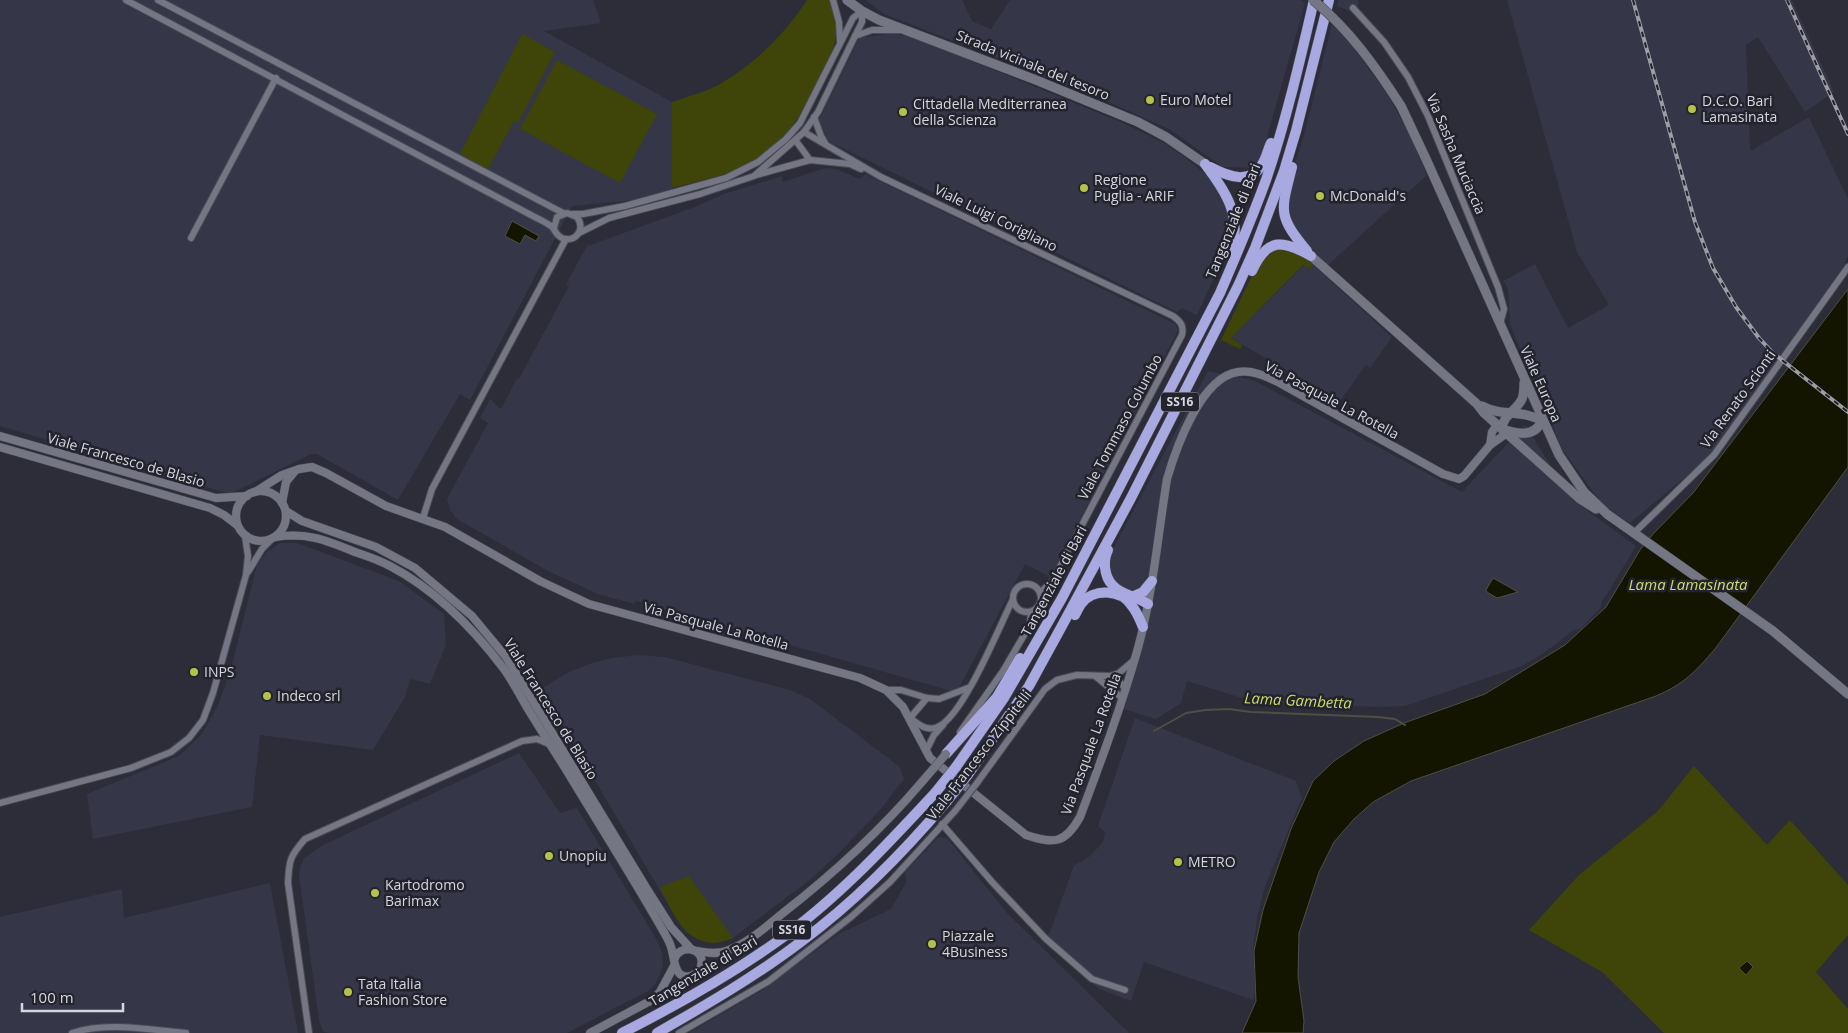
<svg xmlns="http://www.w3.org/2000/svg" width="1848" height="1033" font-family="'Open Sans',sans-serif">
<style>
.built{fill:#353648}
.green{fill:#3f4408}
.water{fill:#131500;stroke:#4e4f43}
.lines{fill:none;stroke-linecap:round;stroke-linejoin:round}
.stream{stroke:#4e4f43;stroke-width:2}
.minor-casing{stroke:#4b4b55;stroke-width:8}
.tertiary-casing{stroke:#4b4b55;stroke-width:9}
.secondary-casing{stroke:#4b4b55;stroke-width:10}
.trunk-casing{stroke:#4b4b55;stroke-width:11}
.minor{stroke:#757684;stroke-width:6}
.tertiary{stroke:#757684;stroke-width:8}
.secondary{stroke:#757684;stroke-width:9}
.trunk{stroke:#a8a9e0;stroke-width:10}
.rail-casing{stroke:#9d9da6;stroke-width:4}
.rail{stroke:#23232e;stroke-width:2;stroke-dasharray:5.5;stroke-linecap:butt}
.minor-bridge-casing{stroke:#4b4b55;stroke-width:8;stroke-linecap:butt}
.tertiary-bridge-casing{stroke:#4b4b55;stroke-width:9;stroke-linecap:butt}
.secondary-bridge-casing{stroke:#4b4b55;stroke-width:10;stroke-linecap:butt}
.trunk-bridge-casing{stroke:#4b4b55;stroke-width:11;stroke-linecap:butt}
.minor-bridge{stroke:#757684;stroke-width:6}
.tertiary-bridge{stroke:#757684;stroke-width:8}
.secondary-bridge{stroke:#757684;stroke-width:9}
.trunk-bridge{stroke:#a8a9e0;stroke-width:10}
.poi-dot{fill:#b4c24a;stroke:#23232e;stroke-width:2}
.labels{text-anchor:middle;stroke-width:5;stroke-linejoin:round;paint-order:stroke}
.shield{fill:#23232e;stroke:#a0a0a9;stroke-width:1}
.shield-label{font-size:12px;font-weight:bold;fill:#d6d6de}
.street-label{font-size:14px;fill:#d6d6de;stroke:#23232e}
.poi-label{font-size:14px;fill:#d6d6de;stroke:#23232e;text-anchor:start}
.water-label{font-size:15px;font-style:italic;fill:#cedd67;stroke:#23232e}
</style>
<rect width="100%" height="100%" fill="#2c2d39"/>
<g class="built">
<polygon points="0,0 593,0 601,23 544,31 672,102 672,188 678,196 572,206 470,400 460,394 398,500 317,454 311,454 230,494 0,426"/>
<polygon points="865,0 962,0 972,21 991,29 1010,0 1300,0 1305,3 1263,151 1255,168 1223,167 1169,129 1095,96 884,14"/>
<polygon points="1339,0 1358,0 1358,6 1351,12 1337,6"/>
<polygon points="1507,0 1792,0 1834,92 1805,112 1758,37 1746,45 1750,151 1809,117 1848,199 1848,256 1844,265 1709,457 1630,523 1603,505 1562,449 1510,325 1508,288 1503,281 1535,264 1568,328 1609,305 1577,252"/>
<polygon points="1332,24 1354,48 1389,97 1410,136 1427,175 1328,265 1300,238 1288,217 1288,187 1305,131"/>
<polygon points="894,33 916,38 1121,122 1166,144 1182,155 1209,177 1225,203 1229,218 1229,233 1224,256 1197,315 1182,308 1177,312 828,141 819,120 859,38"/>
<polygon points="825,168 836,169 860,179 865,174 1175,324 1178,330 1050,577 1025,564 960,686 951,691 636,601 634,604 598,594 548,571 457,519 450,510 447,499 488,423 480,418 490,399 501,409 517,378 519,379 569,286 566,284 588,244 591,245 697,206 724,194 782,176 783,182"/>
<polygon points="1312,264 1392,337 1370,368 1366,365 1340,401 1231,338 1304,265 1310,269"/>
<polygon points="1208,371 1253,380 1462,492 1525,425 1573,500 1636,546 1612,586 1602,601 1601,607 1581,629 1574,630 1544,653 1522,666 1405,706 1379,707 1261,702 1261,704 1187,681 1181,703 1156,719 1124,709 1137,667 1153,600 1119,588 1109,574 1108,558"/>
<polygon points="280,543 297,543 399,581 444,614 446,645 430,684 410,679 405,697 373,750 260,735 252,807 93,839 87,794 179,756 202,734 218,705 230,672 257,565 267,552"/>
<polygon points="637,655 665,657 790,690 810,699 900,767 904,779 881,809 837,855 811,879 733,938 715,943 699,939 686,932 678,921 541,689 567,673 589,664 612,658"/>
<polygon points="1135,718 1296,781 1302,798 1265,886 1257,918 1253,948 1255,992 1253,1000 1144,962 1131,1001 1099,989 1045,940 1050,932 1073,868 1075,865 1090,856 1103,842 1105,832 1098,826"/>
<polygon points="519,753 560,813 577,808 657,940 662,953 663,964 660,975 655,984 648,991 567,1033 329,1033 324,1032 322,1029 319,1020 299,875 300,868 304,858 323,845"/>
<polygon points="941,837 948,839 1007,913 1129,1033 689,1033 763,990 837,935 891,909 906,882 905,872 938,838"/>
<polygon points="270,883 298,1033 0,1033 0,917 122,889 124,918"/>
</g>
<g class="green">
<path d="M 807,0 L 830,0 C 842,36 836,44 820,76 C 799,122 777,155 728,173 C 710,179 690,183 672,188 L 672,102 C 686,97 702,93 716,86 C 753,66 784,35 807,0 Z"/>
<polygon points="522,34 555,52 518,123 514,121 488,169 460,154"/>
<polygon points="557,60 657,114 620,183 520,129"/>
<polygon points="1277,247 1302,255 1312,264 1311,269 1303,265 1231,338 1242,345 1240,349 1221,340 1260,259"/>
<polygon points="1694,766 1767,845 1790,820 1848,885 1848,935 1816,972 1848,1009 1848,1033 1664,1033 1602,972 1529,930 1579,875 1658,811"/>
<path d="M 689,876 L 733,938 C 727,940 720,943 714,943 C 683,942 672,911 660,887 Z"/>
</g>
<g class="water">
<polygon points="512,221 539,236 536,241 525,235 520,244 505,236"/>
<path d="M 1848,289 L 1848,467 L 1715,649 C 1695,672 1684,684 1656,696 L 1411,781 L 1373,802 L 1354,819 L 1334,842 L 1319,872 L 1299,933 L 1298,977 L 1304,1021 L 1303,1033 L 1242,1033 L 1256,1001 L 1254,951 L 1263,910 L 1291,829 L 1313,781 L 1334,761 L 1364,741 L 1404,723 L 1485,694 L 1565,645 L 1606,607 L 1640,550 L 1654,533 L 1693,493 Z"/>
<polygon points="1493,578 1518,592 1497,598 1487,592 1486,590"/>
<polygon points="1747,961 1753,967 1746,975 1739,968"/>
</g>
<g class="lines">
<polyline class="stream" points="1154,731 1186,713 1205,710 1229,709 1251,712 1378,717 1395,719 1405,725"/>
<g class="minor-casing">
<g id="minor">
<path d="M 126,0 L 531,215 C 538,219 546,222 552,227 C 555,230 556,234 559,236 C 566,242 576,239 579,232 C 582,226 580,221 577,217 L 567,213 L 557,217 L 554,228"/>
<polyline points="158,0 563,213"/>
<polyline points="833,0 839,22 840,41"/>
<polyline points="1353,8 1384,42 1408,77 1428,116 1498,287 1504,309 1500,324"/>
<polyline points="855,36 862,22 862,11"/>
<polyline points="814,117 821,136 825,143"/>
<path d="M 804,132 L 881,177 L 1173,316 C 1181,322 1184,326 1182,335 L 1053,580 L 1040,593"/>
<polyline points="796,141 810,160"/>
<polyline points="756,175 810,160 850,164 861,169"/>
<polyline points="573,214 583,214 625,206 726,178 758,162 786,139 800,123 853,18 862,11"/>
<polyline points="579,233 609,218 700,194 754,176 804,132 818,112 855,36 872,30 900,30"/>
<polyline points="191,238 276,78"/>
<polyline points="423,518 432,489 566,239"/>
<polyline points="1634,533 1714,455 1848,267"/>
<polyline points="248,572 262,549 271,540"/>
<circle cx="1027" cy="598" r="14"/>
<polyline points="1095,676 1122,698"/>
<polyline points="1110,676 1119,673 1133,661"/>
<polyline points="886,690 901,690 927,698 939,699 968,688"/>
<path d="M 927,698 L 910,718 C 918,724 927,732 938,727 C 964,715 999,627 1013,599"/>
<polyline points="960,732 1003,671 1030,625 1031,612"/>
<polyline points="926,751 934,735 943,725"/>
<polyline points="977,783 1045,689 1057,680 1077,675 1110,676 1118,680 1125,688"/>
<polyline points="0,803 131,768 171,752 189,738 203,720 213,693 246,575 248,556 245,536"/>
<polyline points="942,824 993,883 1046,939 1092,979 1125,990"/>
<path d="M 72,1033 C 108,1021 149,1030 186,1033"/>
<path d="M 309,1033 L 288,883 C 289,860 290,856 305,839 L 522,741 L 537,739 L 549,744"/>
<polyline points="679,1033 769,981 851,917 890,882 955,811"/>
</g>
</g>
<g class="tertiary-casing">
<g id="tertiary">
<polyline points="0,436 216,498 247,496"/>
<polyline points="1490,445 1507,433"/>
<polyline points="0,447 210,508 224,515 237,525"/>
<circle cx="261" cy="516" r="25"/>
<path d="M 255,492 L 282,475 L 299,469 L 312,467 L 326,473 L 386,506 L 445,527 L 540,581 L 589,604 L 860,678 L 886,690 L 903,707 L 930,758 L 1026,835 C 1054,844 1065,844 1080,817 C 1101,761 1122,705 1138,648 C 1153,593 1158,535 1167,479 C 1176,448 1201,377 1238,372 C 1253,370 1265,376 1278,382 L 1443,474 L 1459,479 L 1464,476 L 1490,445 L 1492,432 L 1497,425"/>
<polyline points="282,503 286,482 295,471"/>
<polyline points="286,511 302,521 376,547 415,568 472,616 506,657 647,889 671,927 691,949"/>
<path d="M 275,537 C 307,532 326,540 355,552 C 367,556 379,560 390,566 C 436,590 473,628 504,669 C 512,680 518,692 525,704 C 538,726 552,747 565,768 C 597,821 630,873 661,927 C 664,933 669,940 671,947 C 675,958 673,980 691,976 C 696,974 700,971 701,966 C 706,947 679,943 674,960"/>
<path d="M 696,951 C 706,952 717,955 726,951 C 747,944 766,927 783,913 C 833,874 880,831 921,783"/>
<polyline points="590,1033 652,1000 660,992 674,966"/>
</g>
</g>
<g class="secondary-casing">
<g id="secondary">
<polyline points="847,0 862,11 879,20 1036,80 1138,122 1166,137 1205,164"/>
<polyline points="1401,106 1426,159 1559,455 1584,492 1607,514 1773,631 1848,694"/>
<polyline points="1311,256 1477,404 1484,413 1580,499 1596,509"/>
<path d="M 1524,383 C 1524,388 1524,394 1522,399 C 1517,410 1502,416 1502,429 C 1517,434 1534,438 1542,421"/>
<path d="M 1482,406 C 1501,417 1523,409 1542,421"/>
</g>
</g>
<g class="trunk-casing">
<g id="trunk">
<path d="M 1205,164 C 1227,193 1242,216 1231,254"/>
<path d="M 1210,167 C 1229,177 1252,186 1264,161 C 1267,155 1268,149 1271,143"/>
<path d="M 1292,167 C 1281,211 1277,215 1307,251"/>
<path d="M 1252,271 C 1267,238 1282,239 1311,256"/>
<path d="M 1108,550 C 1104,558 1104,565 1106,573 C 1111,594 1133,594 1148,604"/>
<polyline points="1134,596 1143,592 1152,581"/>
<path d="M 1075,615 C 1077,611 1079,607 1081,604 C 1093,588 1121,589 1132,606 C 1137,612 1140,620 1143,627"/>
<polyline points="946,754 997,697 1020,658"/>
<path d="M 956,767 L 1004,698 L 1062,598 L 1220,293 C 1236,256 1252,218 1266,180 C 1286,121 1300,61 1314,0"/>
<polyline points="967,776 1029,686 1057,635 1131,498 1238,286 1255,248 1284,171 1296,131 1329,0"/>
<path d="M 622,1033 C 675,1006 727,977 775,943 C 835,901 886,846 935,793"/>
<path d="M 657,1033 C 706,1005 756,976 802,941 C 856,901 903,853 947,801"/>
</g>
</g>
<use href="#minor" class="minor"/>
<use href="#tertiary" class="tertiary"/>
<use href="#secondary" class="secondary"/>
<use href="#trunk" class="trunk"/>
<g class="rail-casing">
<g id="rail">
<polyline points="1633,0 1695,222 1713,268 1736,307 1759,338 1773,353 1848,412"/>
<polyline points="1787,0 1848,134"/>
</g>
</g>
<use href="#rail" class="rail"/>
<g class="minor-bridge-casing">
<polyline id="minor-bridge" points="955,811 977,783"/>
</g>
<g class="tertiary-bridge-casing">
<polyline id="tertiary-bridge" points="921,783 946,754"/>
</g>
<g class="secondary-bridge-casing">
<path id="secondary-bridge" d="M 1313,0 C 1349,29 1376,67 1401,106"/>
</g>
<g class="trunk-bridge-casing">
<g id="trunk-bridge">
<polyline points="935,793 956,767"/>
<polyline points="947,801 967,776"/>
</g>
</g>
<use href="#minor-bridge" class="minor-bridge"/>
<use href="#tertiary-bridge" class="tertiary-bridge"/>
<use href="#secondary-bridge" class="secondary-bridge"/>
<use href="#trunk-bridge" class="trunk-bridge"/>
</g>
<g class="poi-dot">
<circle cx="1150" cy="100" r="5"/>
<circle cx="1692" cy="109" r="5"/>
<circle cx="903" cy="112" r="5"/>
<circle cx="1084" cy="188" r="5"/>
<circle cx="1320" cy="196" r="5"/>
<circle cx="194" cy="672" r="5"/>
<circle cx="267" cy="696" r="5"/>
<circle cx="549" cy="856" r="5"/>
<circle cx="1178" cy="862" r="5"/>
<circle cx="375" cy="893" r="5"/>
<circle cx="932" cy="944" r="5"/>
<circle cx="348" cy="992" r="5"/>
</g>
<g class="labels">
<g class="shield">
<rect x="1161" y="392.5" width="38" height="19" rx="4"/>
<rect x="773" y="920.5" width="38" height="19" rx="4"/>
</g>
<g class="shield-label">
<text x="1180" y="406">SS16</text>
<text x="792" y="934">SS16</text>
</g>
<g class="street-label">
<text transform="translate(1033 65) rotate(22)" y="5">Strada vicinale del tesoro</text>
<text transform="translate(1456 154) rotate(67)" y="5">Via Sasha Muciaccia</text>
<text transform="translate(996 218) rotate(26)" y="5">Viale Luigi Corigliano</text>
<text transform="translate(1233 221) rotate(-68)" y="5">Tangenziale di Bari</text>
<text transform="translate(1541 384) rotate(66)" y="5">Viale Europa</text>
<text transform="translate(1738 399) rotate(-54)" y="5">Via Renato Scionti</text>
<text transform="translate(1332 400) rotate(28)" y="5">Via Pasquale La Rotella</text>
<text transform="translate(1120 427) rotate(-62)" y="5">Viale Tommaso Columbo</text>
<text transform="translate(126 460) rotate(16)" y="5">Viale Francesco de Blasio</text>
<text transform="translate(1054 581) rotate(-62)" y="5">Tangenziale di Bari</text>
<text transform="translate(716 626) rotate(15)" y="5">Via Pasquale La Rotella</text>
<text transform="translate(551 709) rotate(58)" y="5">Viale Francesco de Blasio</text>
<text transform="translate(1091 744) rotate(-70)" y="5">Via Pasquale La Rotella</text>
<text transform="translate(979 755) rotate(-52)" y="5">Viale Francesco Zippitelli</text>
<text transform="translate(703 971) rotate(-31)" y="5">Tangenziale di Bari</text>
</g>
<g class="poi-label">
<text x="1160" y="105">Euro Motel</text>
<text x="1702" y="106">D.C.O. Bari<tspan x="1702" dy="16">Lamasinata</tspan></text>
<text x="913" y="109">Cittadella Mediterranea<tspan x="913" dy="16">della Scienza</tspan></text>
<text x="1094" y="185">Regione<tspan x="1094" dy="16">Puglia - ARIF</tspan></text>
<text x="1330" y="201">McDonald's</text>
<text x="204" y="677">INPS</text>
<text x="277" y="701">Indeco srl</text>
<text x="559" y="861">Unopiu</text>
<text x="1188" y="867">METRO</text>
<text x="385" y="890">Kartodromo<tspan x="385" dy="16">Barimax</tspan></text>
<text x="942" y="941">Piazzale<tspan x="942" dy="16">4Business</tspan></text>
<text x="358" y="989">Tata Italia<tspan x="358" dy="16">Fashion Store</tspan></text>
</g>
<g class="water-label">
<text x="1688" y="590">Lama Lamasinata</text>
<text transform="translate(1298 701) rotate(3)" y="5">Lama Gambetta</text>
</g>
</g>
<path d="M22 1003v8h101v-8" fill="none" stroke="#d6d6de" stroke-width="2.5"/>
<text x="30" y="1003" font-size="15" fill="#d6d6de" stroke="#23232e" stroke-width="4" paint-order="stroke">100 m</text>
</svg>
